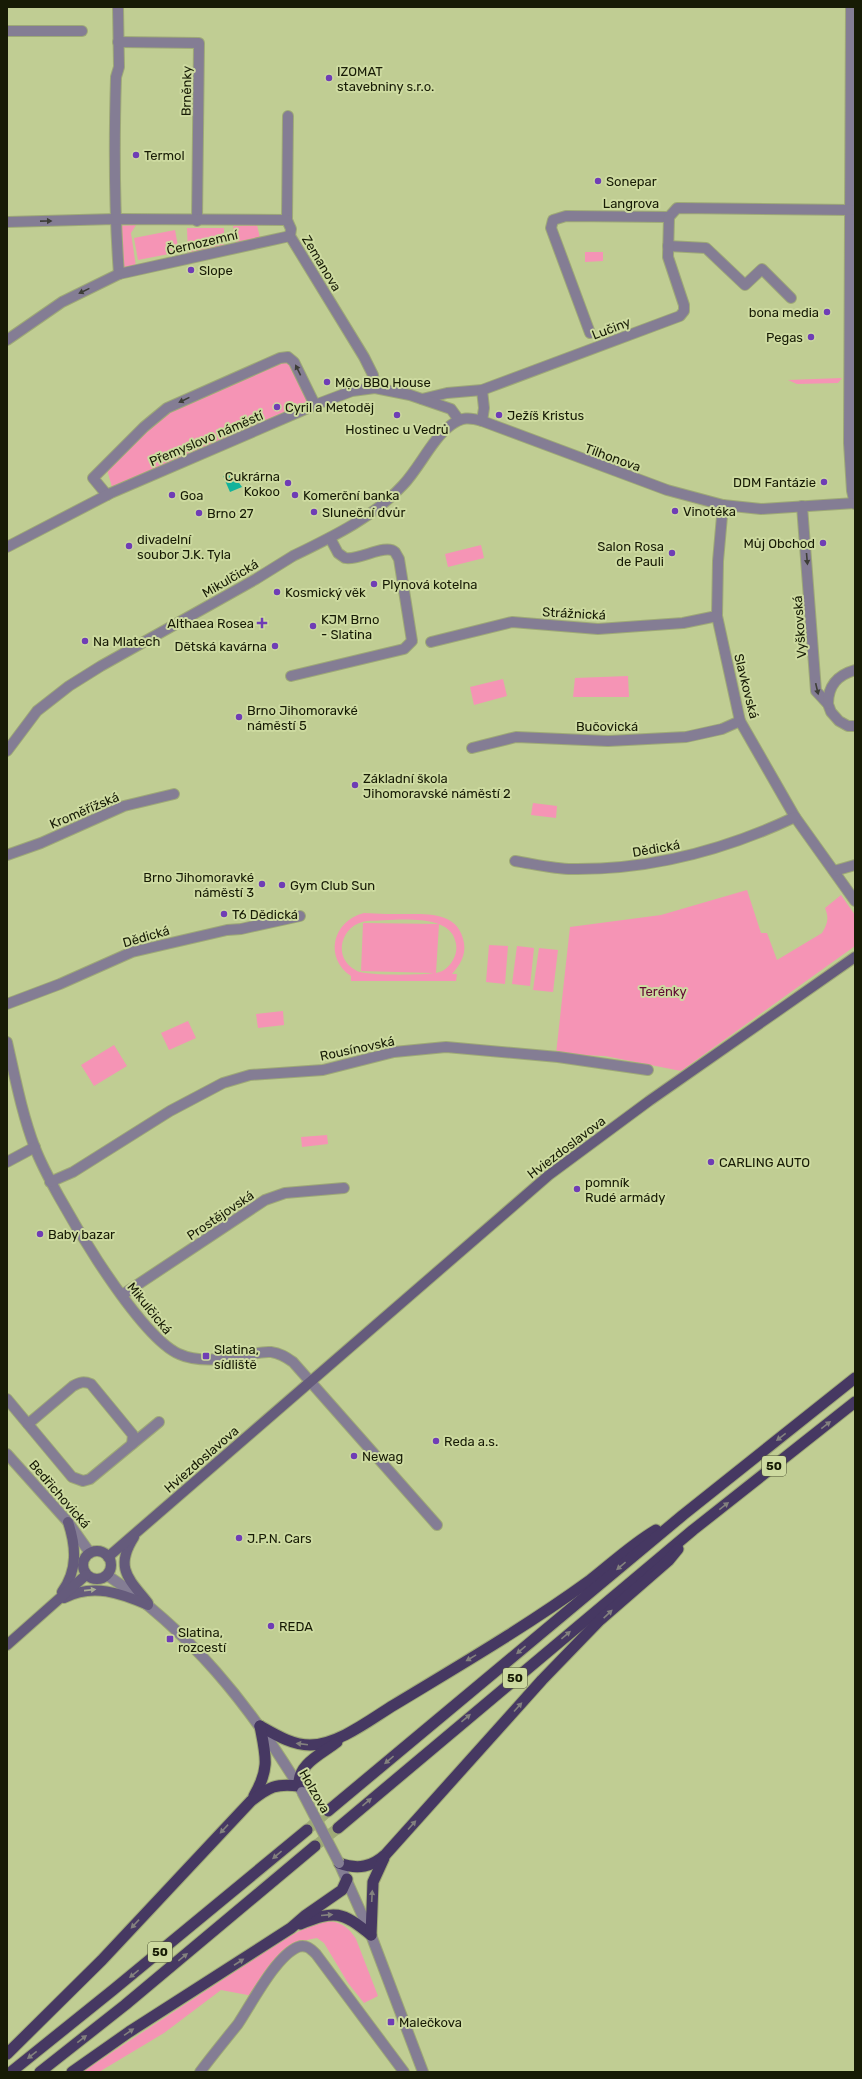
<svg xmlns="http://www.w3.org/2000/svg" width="862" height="2079" font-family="Rubik,sans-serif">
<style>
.green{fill:#f594b5;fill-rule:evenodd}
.water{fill:#12b39b}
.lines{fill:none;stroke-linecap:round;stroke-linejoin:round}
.trunk-tunnel{stroke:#9ea977;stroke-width:11;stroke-dasharray:11 5.5;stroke-linecap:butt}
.minor-casing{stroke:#9ea977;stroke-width:12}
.tertiary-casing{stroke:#9ea977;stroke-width:12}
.secondary-casing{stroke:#9ea977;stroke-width:12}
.trunk-casing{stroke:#9ea977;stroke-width:13}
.minor{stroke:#847d94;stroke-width:10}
.tertiary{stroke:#847d94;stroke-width:10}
.secondary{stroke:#655b7c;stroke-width:10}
.trunk{stroke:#463862;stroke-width:11}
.tertiary-bridge-casing{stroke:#9ea977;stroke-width:12;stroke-linecap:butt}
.tertiary-bridge{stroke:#847d94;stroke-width:10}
.oneway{fill:#3d3d37}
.oneway2{fill:#83817e}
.oneway3{fill:#a9ae93}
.poi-dot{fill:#6f3db5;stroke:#cddaa0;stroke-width:1.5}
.labels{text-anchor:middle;stroke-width:4;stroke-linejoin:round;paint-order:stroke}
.shield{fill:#cddaa0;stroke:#4e5434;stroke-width:1}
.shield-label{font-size:12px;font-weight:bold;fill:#171b05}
.poi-label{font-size:13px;fill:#171b05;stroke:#cddaa0;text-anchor:start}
.street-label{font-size:13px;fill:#171b05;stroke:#cddaa0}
.park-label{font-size:13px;fill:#610933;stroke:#cddaa0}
</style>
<rect width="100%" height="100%" fill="#c0cd93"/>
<g class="green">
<polygon points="136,225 131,233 136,267 123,269 116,226"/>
<polygon points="257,225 260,238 236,242 233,226"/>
<polygon points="187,228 224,228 224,246 188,253"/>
<polygon points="175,230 179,252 138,260 134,238"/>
<polygon points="585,252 603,252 603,261 585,262"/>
<polygon points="287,360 310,401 112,487 106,466 167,409"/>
<polygon points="842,378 838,383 797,384 788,380"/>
<polygon points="481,545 484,558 448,567 445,554"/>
<polygon points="628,676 629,697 573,697 575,678"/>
<polygon points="503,679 507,696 474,705 470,687"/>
<polygon points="533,803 557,806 556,818 531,815"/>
<path d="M 747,890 L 761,933 L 767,933 L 777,960 L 822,933 C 828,923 829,918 825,908 L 841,895 L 855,915 L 855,946 L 681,1071 L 605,1056 L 556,1054 L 570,927 L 661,915 Z"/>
<path d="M 364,913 C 378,914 393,914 407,914 C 431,914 459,913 464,943 C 466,955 460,965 452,974 L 457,974 L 456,981 L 351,981 L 351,976 C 324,958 332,921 364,913 ZM 367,921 C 391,921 447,912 455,940 C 457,946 457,952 454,958 C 451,965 444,972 436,973 L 439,924 L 363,923 L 361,971 L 434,973 C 423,975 367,976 357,971 C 331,958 341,924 367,921 Z"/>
<polygon points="489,945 508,946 505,984 486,982"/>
<polygon points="517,946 534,948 530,986 512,984"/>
<polygon points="539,948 558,950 553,992 533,990"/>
<polygon points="283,1011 284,1025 258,1028 256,1014"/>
<polygon points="188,1021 196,1038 169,1050 161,1033"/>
<polygon points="114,1045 127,1066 94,1086 81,1065"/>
<polygon points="327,1135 328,1144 302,1147 301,1137"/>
<path d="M 320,1920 C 337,1921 347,1924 356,1939 L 378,1996 L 364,2003 L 348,1983 L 324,1943 L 317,1938 C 280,1943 270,1967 253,1996 L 221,1990 L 164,2033 L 99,2072 L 82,2072 L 283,1940 Z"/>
</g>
<polygon class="water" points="232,473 242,487 230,492 223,476"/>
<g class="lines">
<g class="trunk-tunnel">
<polyline points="307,1830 328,1811"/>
<polyline points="315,1846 338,1828"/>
</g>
<g class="minor-casing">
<g id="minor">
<path d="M 118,7 L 119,67 L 116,77 C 114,143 114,208 119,274"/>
<polyline points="851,7 849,443 852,491 855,504"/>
<polyline points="7,31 82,31"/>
<polyline points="118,42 199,43 197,221"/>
<polyline points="288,116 287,220 291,229 290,236 364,357 373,375 375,388"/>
<polyline points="7,222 115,219 287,220"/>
<polyline points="668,246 706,248 745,285 762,269 791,298"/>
<polyline points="590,333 551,228 553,220 566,216 669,217 677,208 851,210"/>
<polyline points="7,340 62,302 119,274 290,236"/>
<polyline points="422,399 447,393 482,390 680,316 684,311 684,305 668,257 669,217"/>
<polyline points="482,421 484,408 482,390"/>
<polyline points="107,495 93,478 144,427 167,408 280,358 288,357 294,362 315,405"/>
<polyline points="723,505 718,561 717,616 740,721 795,817 855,901"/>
<polyline points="802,506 816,691 828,704 831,712 839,721 848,726 855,726"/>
<polyline points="7,547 111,493 315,405 352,391 375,388 410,395 451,409 459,420"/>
<polyline points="431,642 512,622 598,629 683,623 717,616"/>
<path d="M 291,676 L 404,649 L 412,641 L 399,559 L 395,552 C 386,543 358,561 345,558 L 338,553 L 330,538"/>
<path d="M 828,704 C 828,685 838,675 855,670"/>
<polyline points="472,748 516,737 608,741 686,737 722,729 740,721"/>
<path d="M 7,751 L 37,711 L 69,686 L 101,666 L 256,579 L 293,556 C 332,537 374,517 403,485 C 420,467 432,439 451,425 C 462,417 469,417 482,421 L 667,490 L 723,505 L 761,509 L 855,503"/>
<polyline points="7,855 41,843 124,806 174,794"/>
<path d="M 515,861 C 534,864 554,869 572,869 C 650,870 725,850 795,817"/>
<polyline points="834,871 855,865"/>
<polyline points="7,1004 60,984 132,952 227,930 241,929 300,916"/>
<path d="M 7,1042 C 15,1077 22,1114 35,1148 C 52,1192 137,1336 179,1354 C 196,1362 219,1360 238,1357 C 249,1355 260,1351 271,1352 C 280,1353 286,1357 293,1362 L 437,1525"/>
<polyline points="7,1162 35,1147"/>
<polyline points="50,1182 73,1172 170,1111 223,1083 250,1075 323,1070 394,1052 446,1047 558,1057 648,1070"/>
<polyline points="122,1295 265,1200 285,1193 344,1188"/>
<polyline points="7,1399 72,1477 83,1481 90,1479 159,1422"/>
<path d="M 28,1424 L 73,1386 C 80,1382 84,1381 91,1384 L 133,1435 L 132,1444"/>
<path d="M 200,2072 C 212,2056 225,2040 238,2024 C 252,2003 276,1956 298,1947 C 306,1944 311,1949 316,1954 L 404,2072"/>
</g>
</g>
<g class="tertiary-casing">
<g id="tertiary">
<polyline points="7,1454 68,1522 90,1553"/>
<path d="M 107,1575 C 190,1631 249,1704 301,1790"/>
<polyline points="339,1863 371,1935 423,2072"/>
</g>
</g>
<g class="secondary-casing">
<g id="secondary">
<path d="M 134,1537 C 114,1568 129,1579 148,1603"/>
<circle cx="97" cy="1565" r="14"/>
<polyline points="108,1557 549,1175 649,1101 855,957"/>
<path d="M 62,1592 C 78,1570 76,1546 68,1522"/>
<path d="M 64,1598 C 93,1583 120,1593 148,1605"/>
<polyline points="7,1645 86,1575"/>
</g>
</g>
<g class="trunk-casing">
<g id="trunk">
<path d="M 260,1726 C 276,1735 292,1745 310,1745 C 338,1745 371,1719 394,1705 C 460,1665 527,1626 589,1581 C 611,1564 632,1544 656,1530"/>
<path d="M 254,1796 C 270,1768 266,1757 260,1726"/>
<polyline points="328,1811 683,1515 855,1378"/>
<polyline points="338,1828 693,1530 855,1402"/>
<path d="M 339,1863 C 358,1870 372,1867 386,1854 L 542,1680 L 600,1620 L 669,1560 L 678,1549"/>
<path d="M 300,1924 C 336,1910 341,1911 371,1935"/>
<polyline points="371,1935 373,1882 384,1858"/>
<path d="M 7,2054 L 102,1960 L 251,1801 C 269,1787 276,1783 299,1786 C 297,1764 322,1754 337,1742"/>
<polyline points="11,2072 113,1990 307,1830"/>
<polyline points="40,2072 125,2005 315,1846"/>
<polyline points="72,2072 129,2032 291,1928 306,1915 342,1890 347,1879"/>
</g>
</g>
<use href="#minor" class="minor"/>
<use href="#tertiary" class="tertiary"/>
<use href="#secondary" class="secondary"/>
<use href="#trunk" class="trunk"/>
<g class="tertiary-bridge-casing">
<polyline id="tertiary-bridge" points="302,1792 339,1863"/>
</g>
<use href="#tertiary-bridge" class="tertiary-bridge"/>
</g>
<defs><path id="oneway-solid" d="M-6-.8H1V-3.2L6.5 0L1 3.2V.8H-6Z"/></defs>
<g class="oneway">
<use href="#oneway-solid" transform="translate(46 221) rotate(-1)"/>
<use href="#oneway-solid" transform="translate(84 291) rotate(154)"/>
<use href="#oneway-solid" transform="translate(298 370) rotate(-116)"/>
<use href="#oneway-solid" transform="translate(184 400) rotate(154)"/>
<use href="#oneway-solid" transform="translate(807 559) rotate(85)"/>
<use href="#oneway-solid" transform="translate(817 689) rotate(77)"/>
</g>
<g class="oneway2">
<use href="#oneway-solid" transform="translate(826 1425) rotate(-38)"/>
<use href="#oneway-solid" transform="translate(781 1437) rotate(142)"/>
<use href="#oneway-solid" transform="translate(724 1506) rotate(-38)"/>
<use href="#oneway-solid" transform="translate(621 1566) rotate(140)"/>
<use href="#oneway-solid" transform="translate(608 1614) rotate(-43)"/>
<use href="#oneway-solid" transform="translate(566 1635) rotate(-40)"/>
<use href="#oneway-solid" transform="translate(521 1650) rotate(140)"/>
<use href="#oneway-solid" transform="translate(471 1658) rotate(149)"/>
<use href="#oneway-solid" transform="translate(518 1707) rotate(-48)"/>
<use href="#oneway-solid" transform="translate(466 1718) rotate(-40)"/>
<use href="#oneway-solid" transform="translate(302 1744) rotate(-173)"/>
<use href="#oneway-solid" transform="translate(389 1760) rotate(140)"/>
<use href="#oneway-solid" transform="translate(367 1802) rotate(-40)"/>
<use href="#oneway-solid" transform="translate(412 1825) rotate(-48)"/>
<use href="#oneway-solid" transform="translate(224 1829) rotate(133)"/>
<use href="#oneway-solid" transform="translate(277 1855) rotate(140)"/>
<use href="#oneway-solid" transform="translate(372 1896) rotate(-87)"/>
<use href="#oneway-solid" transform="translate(327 1915) rotate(-5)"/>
<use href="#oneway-solid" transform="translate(135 1924) rotate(133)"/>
<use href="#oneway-solid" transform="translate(183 1957) rotate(-39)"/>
<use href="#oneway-solid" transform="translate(239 1962) rotate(-33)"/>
<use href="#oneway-solid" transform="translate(134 1974) rotate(141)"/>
<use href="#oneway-solid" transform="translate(129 2032) rotate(-34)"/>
<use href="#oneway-solid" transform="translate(82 2039) rotate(-38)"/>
<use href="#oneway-solid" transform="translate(32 2055) rotate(142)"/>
</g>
<use class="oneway3" href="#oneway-solid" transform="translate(90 1590) rotate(-6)"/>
<g class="poi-dot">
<circle cx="329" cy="78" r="4"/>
<circle cx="136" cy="155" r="4"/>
<circle cx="598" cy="181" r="4"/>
<circle cx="191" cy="270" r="4"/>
<circle cx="827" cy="312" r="4"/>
<circle cx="811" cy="337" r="4"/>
<circle cx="327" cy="382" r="4"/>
<circle cx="277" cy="407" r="4"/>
<circle cx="397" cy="415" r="4"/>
<circle cx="499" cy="415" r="4"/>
<circle cx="824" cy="482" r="4"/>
<circle cx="288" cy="483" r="4"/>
<circle cx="172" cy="495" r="4"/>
<circle cx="295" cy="495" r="4"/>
<circle cx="675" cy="511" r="4"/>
<circle cx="314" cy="512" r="4"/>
<circle cx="199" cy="513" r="4"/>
<circle cx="823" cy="543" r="4"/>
<circle cx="129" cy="546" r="4"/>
<circle cx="672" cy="553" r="4"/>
<circle cx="374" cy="584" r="4"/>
<circle cx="277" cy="592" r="4"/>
<path d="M260 617h4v4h4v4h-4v4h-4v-4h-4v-4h4z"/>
<circle cx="313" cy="626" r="4"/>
<circle cx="85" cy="641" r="4"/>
<circle cx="275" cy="646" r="4"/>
<circle cx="239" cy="717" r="4"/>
<circle cx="355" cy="785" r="4"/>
<circle cx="262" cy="884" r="4"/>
<circle cx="282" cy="885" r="4"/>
<circle cx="224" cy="914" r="4"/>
<circle cx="711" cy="1162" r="4"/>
<circle cx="577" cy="1189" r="4"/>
<circle cx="40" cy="1234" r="4"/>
<rect x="202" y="1352" width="8" height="8" rx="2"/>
<circle cx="436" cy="1441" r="4"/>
<circle cx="354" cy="1456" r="4"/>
<circle cx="239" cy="1538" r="4"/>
<circle cx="271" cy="1626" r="4"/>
<rect x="166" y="1635" width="8" height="8" rx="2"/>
<rect x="387" y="2018" width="8" height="8" rx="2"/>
</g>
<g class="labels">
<g class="shield">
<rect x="762" y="1456" width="24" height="20" rx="3"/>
<rect x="503" y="1668" width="24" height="20" rx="3"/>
<rect x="148" y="1942" width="24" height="20" rx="3"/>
</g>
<g class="shield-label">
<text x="774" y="1470">50</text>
<text x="515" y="1682">50</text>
<text x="160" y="1956">50</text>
</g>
<g class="poi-label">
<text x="337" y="76">IZOMAT<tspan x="337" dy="15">stavebniny s.r.o.</tspan></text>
<text x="144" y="160">Termol</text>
<text x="606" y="186">Sonepar</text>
<text x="199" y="275">Slope</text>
<text x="819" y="317" text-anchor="end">bona media</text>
<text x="803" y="342" text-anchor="end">Pegas</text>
<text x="335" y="387">Mộc BBQ House</text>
<text x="285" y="412">Cyril a Metoděj</text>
<text x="507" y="420">Ježíš Kristus</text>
<text x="397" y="434" text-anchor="middle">Hostinec u Vedrů</text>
<text x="280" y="481" text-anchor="end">Cukrárna<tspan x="280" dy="15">Kokoo</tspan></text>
<text x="816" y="487" text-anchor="end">DDM Fantázie</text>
<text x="180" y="500">Goa</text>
<text x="303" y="500">Komerční banka</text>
<text x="683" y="516">Vinotéka</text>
<text x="322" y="517">Sluneční dvůr</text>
<text x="207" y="518">Brno 27</text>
<text x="137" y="544">divadelní<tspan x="137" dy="15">soubor J.K. Tyla</tspan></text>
<text x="815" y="548" text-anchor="end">Můj Obchod</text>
<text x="664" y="551" text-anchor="end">Salon Rosa<tspan x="664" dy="15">de Pauli</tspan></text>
<text x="382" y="589">Plynová kotelna</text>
<text x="285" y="597">Kosmický věk</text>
<text x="321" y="624">KJM Brno<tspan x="321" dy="15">- Slatina</tspan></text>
<text x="254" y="628" text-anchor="end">Althaea Rosea</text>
<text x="93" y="646">Na Mlatech</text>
<text x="267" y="651" text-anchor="end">Dětská kavárna</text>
<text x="247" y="715">Brno Jihomoravké<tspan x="247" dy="15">náměstí 5</tspan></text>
<text x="363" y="783">Základní škola<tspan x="363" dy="15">Jihomoravské náměstí 2</tspan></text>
<text x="254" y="882" text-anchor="end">Brno Jihomoravké<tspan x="254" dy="15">náměstí 3</tspan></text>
<text x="290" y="890">Gym Club Sun</text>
<text x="232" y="919">T6 Dědická</text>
<text x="719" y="1167">CARLING AUTO</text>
<text x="585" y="1187">pomník<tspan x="585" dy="15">Rudé armády</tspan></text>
<text x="48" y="1239">Baby bazar</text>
<text x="214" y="1354">Slatina,<tspan x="214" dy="15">sídliště</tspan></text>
<text x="444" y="1446">Reda a.s.</text>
<text x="362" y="1461">Newag</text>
<text x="247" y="1543">J.P.N. Cars</text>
<text x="279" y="1631">REDA</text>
<text x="178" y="1637">Slatina,<tspan x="178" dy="15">rozcestí</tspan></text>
<text x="399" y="2027">Malečkova</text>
</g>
<g class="street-label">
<text transform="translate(186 91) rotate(-89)" y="5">Brněnky</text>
<text x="631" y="208">Langrova</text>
<text transform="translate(202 242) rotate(-13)" y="5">Černozemní</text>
<text transform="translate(322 263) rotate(59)" y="5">Zemanova</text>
<text transform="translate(611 328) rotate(-21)" y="5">Lučiny</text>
<text transform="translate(206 438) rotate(-23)" y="5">Přemyslovo náměstí</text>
<text transform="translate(613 457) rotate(20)" y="5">Tilhonova</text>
<text transform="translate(230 578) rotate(-30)" y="5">Mikulčická</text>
<text transform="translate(574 613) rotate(3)" y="5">Strážnická</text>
<text transform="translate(799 627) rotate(-94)" y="5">Vyškovská</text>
<text transform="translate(747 686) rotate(76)" y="5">Slavkovská</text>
<text x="607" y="731">Bučovická</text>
<text transform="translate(84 810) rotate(-23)" y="5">Kroměřížská</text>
<text transform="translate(656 848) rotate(-10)" y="5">Dědická</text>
<text transform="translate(146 936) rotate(-16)" y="5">Dědická</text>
<text transform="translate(357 1048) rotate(-12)" y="5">Rousínovská</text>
<text transform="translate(566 1147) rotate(-37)" y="5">Hviezdoslavova</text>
<text transform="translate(220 1215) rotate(-34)" y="5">Prostějovská</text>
<text transform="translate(150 1308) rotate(51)" y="5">Mikulčická</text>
<text transform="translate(201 1459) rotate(-41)" y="5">Hviezdoslavova</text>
<text transform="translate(60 1494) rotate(49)" y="5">Bedřichovická</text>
<text transform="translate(315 1791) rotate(60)" y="5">Holzova</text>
</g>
<g class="park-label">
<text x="663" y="996">Terénky</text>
</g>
</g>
<rect width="862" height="2079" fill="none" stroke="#171b05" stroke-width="16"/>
</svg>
